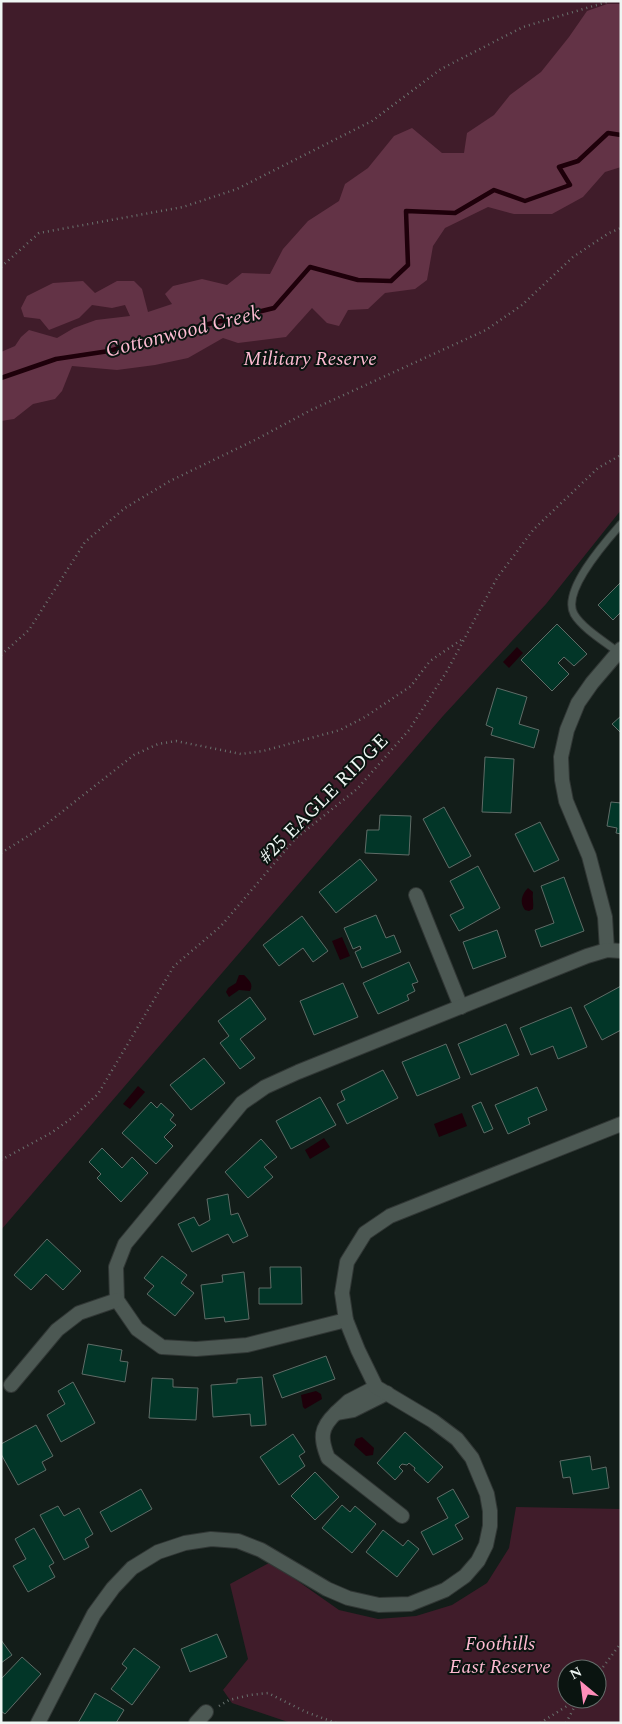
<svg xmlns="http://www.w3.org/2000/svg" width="622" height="1724" font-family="Spectral,serif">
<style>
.green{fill:#401c2a;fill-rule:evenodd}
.forest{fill:#633346}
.water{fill:#1e000a}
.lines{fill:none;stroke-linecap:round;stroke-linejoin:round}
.stream{stroke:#1e000a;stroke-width:4.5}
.building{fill:#023628;stroke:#5f6c67}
.lane-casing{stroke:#313735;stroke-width:9}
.street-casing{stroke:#313735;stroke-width:16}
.path{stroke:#69726e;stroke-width:2.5;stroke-dasharray:1 4;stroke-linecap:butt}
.lane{stroke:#4c5853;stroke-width:7}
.street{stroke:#4c5853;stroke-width:14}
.labels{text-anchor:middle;stroke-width:4;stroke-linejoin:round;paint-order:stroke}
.park-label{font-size:20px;font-style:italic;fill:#fdbad1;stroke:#0a1410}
.street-label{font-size:20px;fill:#eef6f3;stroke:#0a1410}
.water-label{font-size:21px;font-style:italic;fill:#febbd2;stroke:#0a1410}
</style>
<rect width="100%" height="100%" fill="#131d19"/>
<g class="green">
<polygon points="1,1 621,1 621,510 546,604 443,716 1,1230"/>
<path d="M 516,1507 L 621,1509 L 621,1723 L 291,1723 L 232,1703 L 223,1690 L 248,1659 L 230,1584 L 269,1563 L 282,1570 L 339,1610 L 378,1619 L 416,1616 L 452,1605 L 487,1583 L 509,1548 ZM 567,1669 L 597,1669 L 597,1699 L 567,1699 Z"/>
</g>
<polygon class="forest" points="607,4 621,4 621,167 605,172 583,197 552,214 514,214 488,207 445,228 433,246 427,280 415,289 385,293 368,309 348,310 339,326 327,323 312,308 286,337 238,343 223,338 188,358 155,365 117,370 72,366 62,391 55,399 33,404 14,419 1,421 1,352 15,346 21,337 29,330 57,338 74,328 96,320 130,316 125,305 112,308 92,305 79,318 49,330 40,319 24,317 21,308 27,296 53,283 83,281 95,293 117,281 134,281 142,289 148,312 172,304 165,294 173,286 202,279 227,285 242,273 270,274 283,249 308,221 339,201 345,184 368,168 394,136 412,128 442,153 464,153 467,133 494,115 510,95 541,72 569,37 587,11"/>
<g class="water">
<polygon points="517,647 523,653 509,668 503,662"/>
<path d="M 528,888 L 533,892 C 532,898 534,903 533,909 L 529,911 L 525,910 C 519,902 522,894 528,888 Z"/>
<polygon points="342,937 350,956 340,960 332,941"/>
<path d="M 239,975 L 244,975 C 249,980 254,984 250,991 L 239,990 L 229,997 L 226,992 L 228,988 L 236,983 Z"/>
<polygon points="138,1086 145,1092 130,1109 123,1104"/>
<polygon points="462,1113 467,1126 439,1137 434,1124"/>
<polygon points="324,1138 330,1147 310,1159 305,1150"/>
<polygon points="316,1391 321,1394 322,1399 305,1409 303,1407 301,1395"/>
<polygon points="362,1437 374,1448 373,1455 366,1456 354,1445 356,1439"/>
</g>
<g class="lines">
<polyline class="stream" points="1,378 56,359 109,351 172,333 274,308 310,267 358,280 391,281 408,265 406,211 455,213 494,190 525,201 570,185 559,167 578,161 608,133 621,135"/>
</g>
<g class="building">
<polygon points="621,582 621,612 613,620 598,605"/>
<polygon points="557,624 587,654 574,666 564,657 558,663 569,674 552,691 521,660"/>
<polygon points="497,688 527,697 519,724 539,730 534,748 491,735 493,728 486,725"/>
<polygon points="621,716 621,733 612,724"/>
<polygon points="485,757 514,759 511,813 482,812"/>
<polygon points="611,802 621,803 621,834 616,833 617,828 607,826"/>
<polygon points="444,807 471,856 449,868 423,819"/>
<polygon points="380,815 411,816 409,855 365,853 367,830 379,830"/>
<polygon points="540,822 559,860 534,872 515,834"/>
<polygon points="360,859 377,880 336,913 319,892"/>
<polygon points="478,866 500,908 459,931 450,915 464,908 450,881"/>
<polygon points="564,877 584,931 541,947 535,930 554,923 541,886"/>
<polygon points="376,915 386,938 394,935 401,952 362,968 355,952 361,949 360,946 353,949 344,928"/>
<polygon points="302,916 328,951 313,962 303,948 279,966 263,945"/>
<polygon points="497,930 506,957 473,969 463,942"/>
<polygon points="409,962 418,982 412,984 415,991 407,995 409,1000 378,1014 363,983"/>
<polygon points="343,983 358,1017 314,1035 300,1001"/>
<polygon points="621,986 621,1030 602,1040 584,1006"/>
<polygon points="250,997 266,1019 240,1039 255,1058 240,1069 220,1043 229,1036 218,1021"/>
<polygon points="571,1007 587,1047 558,1059 553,1046 531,1055 520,1028"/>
<polygon points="506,1024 519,1055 471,1075 458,1044"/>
<polygon points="446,1044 460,1078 417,1096 402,1062"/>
<polygon points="204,1058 225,1083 191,1110 170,1085"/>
<polygon points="383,1070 398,1098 347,1124 337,1104 345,1100 341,1091"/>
<polygon points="537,1087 547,1110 528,1118 530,1124 508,1134 495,1105"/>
<polygon points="320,1097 336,1125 291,1149 276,1121"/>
<polygon points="151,1102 157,1108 161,1103 174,1115 170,1120 176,1125 164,1137 173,1146 156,1164 122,1133"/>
<polygon points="481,1102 493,1129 484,1133 472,1106"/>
<polygon points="261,1139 277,1157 264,1167 273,1177 248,1198 225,1172"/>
<polygon points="102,1148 122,1168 132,1157 148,1173 121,1202 97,1178 101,1174 89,1162"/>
<polygon points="228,1194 231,1215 238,1213 248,1236 233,1243 228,1234 192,1252 178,1224 194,1217 199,1226 210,1220 207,1199"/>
<polygon points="47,1239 81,1271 63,1290 46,1274 31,1290 14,1275"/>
<polygon points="162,1256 187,1275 181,1283 194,1293 175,1316 147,1294 154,1286 144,1278"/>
<polygon points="270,1267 301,1267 302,1304 259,1304 259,1288 271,1288"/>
<polygon points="244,1272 249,1319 225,1322 224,1317 205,1319 201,1285 223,1282 222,1275"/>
<polygon points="88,1344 122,1350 120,1361 128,1362 125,1382 82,1374"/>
<polygon points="326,1356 335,1379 282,1398 273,1375"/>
<polygon points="262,1377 266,1425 251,1426 250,1414 213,1417 211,1385 237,1383 237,1379"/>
<polygon points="152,1378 173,1379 173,1387 198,1388 196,1420 149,1418"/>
<polygon points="73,1382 95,1423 61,1442 47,1415 65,1404 58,1391"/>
<polygon points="36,1425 53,1456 42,1462 46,1470 18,1485 1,1454 1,1444"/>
<polygon points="405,1432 443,1467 428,1483 414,1470 415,1468 409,1463 407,1465 402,1464 399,1467 403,1471 395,1480 377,1463"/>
<polygon points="293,1434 305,1452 299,1456 305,1466 279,1485 260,1457"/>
<polygon points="590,1456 592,1470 606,1467 609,1488 573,1494 570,1477 563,1478 560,1461"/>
<polygon points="315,1472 339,1497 315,1520 291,1496"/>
<polygon points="141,1489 152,1509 111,1532 100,1512"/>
<polygon points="453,1489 469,1517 455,1525 463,1539 433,1555 421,1532 448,1518 437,1498"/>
<polygon points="342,1505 350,1512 355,1506 376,1524 352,1553 322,1528"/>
<polygon points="58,1506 64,1516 79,1508 93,1534 85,1539 89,1547 64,1560 40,1515"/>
<polygon points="34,1528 54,1563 49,1566 55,1577 28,1592 13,1566 26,1559 15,1539"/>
<polygon points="383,1530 403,1546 408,1540 419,1549 397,1577 366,1552"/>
<polygon points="217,1634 227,1657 190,1672 181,1649"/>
<polygon points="1,1640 12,1655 1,1663"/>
<polygon points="134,1648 160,1667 132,1705 111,1689 127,1668 122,1664"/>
<polygon points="22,1657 41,1674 5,1714 1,1711 1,1679"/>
<polygon points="95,1693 124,1710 116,1723 78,1723"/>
</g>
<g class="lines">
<g class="lane-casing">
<path id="lane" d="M 618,652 C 605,642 582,628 574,614 C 561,591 607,540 621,524"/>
</g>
<g class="street-casing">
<g id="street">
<polyline points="416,895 461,1007"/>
<polyline points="607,950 605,917 589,856 566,801 562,780 561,757 567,730 578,703 592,683 621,649"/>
<polyline points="346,1320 247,1345 196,1349 162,1347 137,1329 117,1300 116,1267 125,1244 242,1103 265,1087 298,1072 587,956 607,950 621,951"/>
<polyline points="11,1385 57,1330 79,1313 117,1300"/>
<polyline points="376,1387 349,1401 336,1413 353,1410 387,1393"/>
<path d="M 336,1413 C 320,1428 320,1438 328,1458 L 402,1516"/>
<polyline points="38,1723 94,1614 113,1588 132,1568 158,1552 185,1543 211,1539 238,1541 261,1550 327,1589 348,1598 379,1605 410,1604 445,1590 465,1576 478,1561 486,1545 490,1526 490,1511 487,1494 472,1458 457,1439 433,1421 376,1387 358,1350 346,1320 342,1293 347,1262 365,1233 390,1216 621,1124"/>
<polyline points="196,1723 206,1712"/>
</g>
</g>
<g class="path">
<polyline points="1,267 39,233 183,207 237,189 372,121 441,69 523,27 610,1"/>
<polyline points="1,655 29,630 85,542 125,508 170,481 257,439 311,410 486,330 522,305 573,257 609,233 621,228"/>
<polyline points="1,853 44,826 134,755 158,744 176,741 241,754 263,751 340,730 365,717 411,686 430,661 464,638"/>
<polyline points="1,1160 51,1133 72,1118 98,1094 174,966 221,926 295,839 357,789 409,730 447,671 497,578 534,529 598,468 621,455"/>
<polyline points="597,1675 621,1643"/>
<polyline points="219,1706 229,1700 250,1695 268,1693 306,1712 336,1723"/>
<polyline points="540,1723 578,1699"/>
<polyline points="566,1723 578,1700"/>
</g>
<use href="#lane" class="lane"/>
<use href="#street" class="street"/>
</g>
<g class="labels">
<g class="park-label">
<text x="310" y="365">Military Reserve</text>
<text x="500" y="1650">Foothills<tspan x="500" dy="23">East Reserve</tspan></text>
</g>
<g class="street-label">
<text transform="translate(323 798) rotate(-45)" y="7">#25 EAGLE RIDGE</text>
</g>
<g class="water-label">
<text transform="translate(183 331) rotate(-14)" y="7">Cottonwood Creek</text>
</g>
</g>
<rect width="622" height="1724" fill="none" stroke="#eef6f3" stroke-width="5"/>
<g transform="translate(582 1684) rotate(331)"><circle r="24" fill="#0a1410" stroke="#656e6b"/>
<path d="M0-4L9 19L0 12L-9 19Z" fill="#ff8eba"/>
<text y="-8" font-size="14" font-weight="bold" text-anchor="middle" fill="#eef6f3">N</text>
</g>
</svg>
